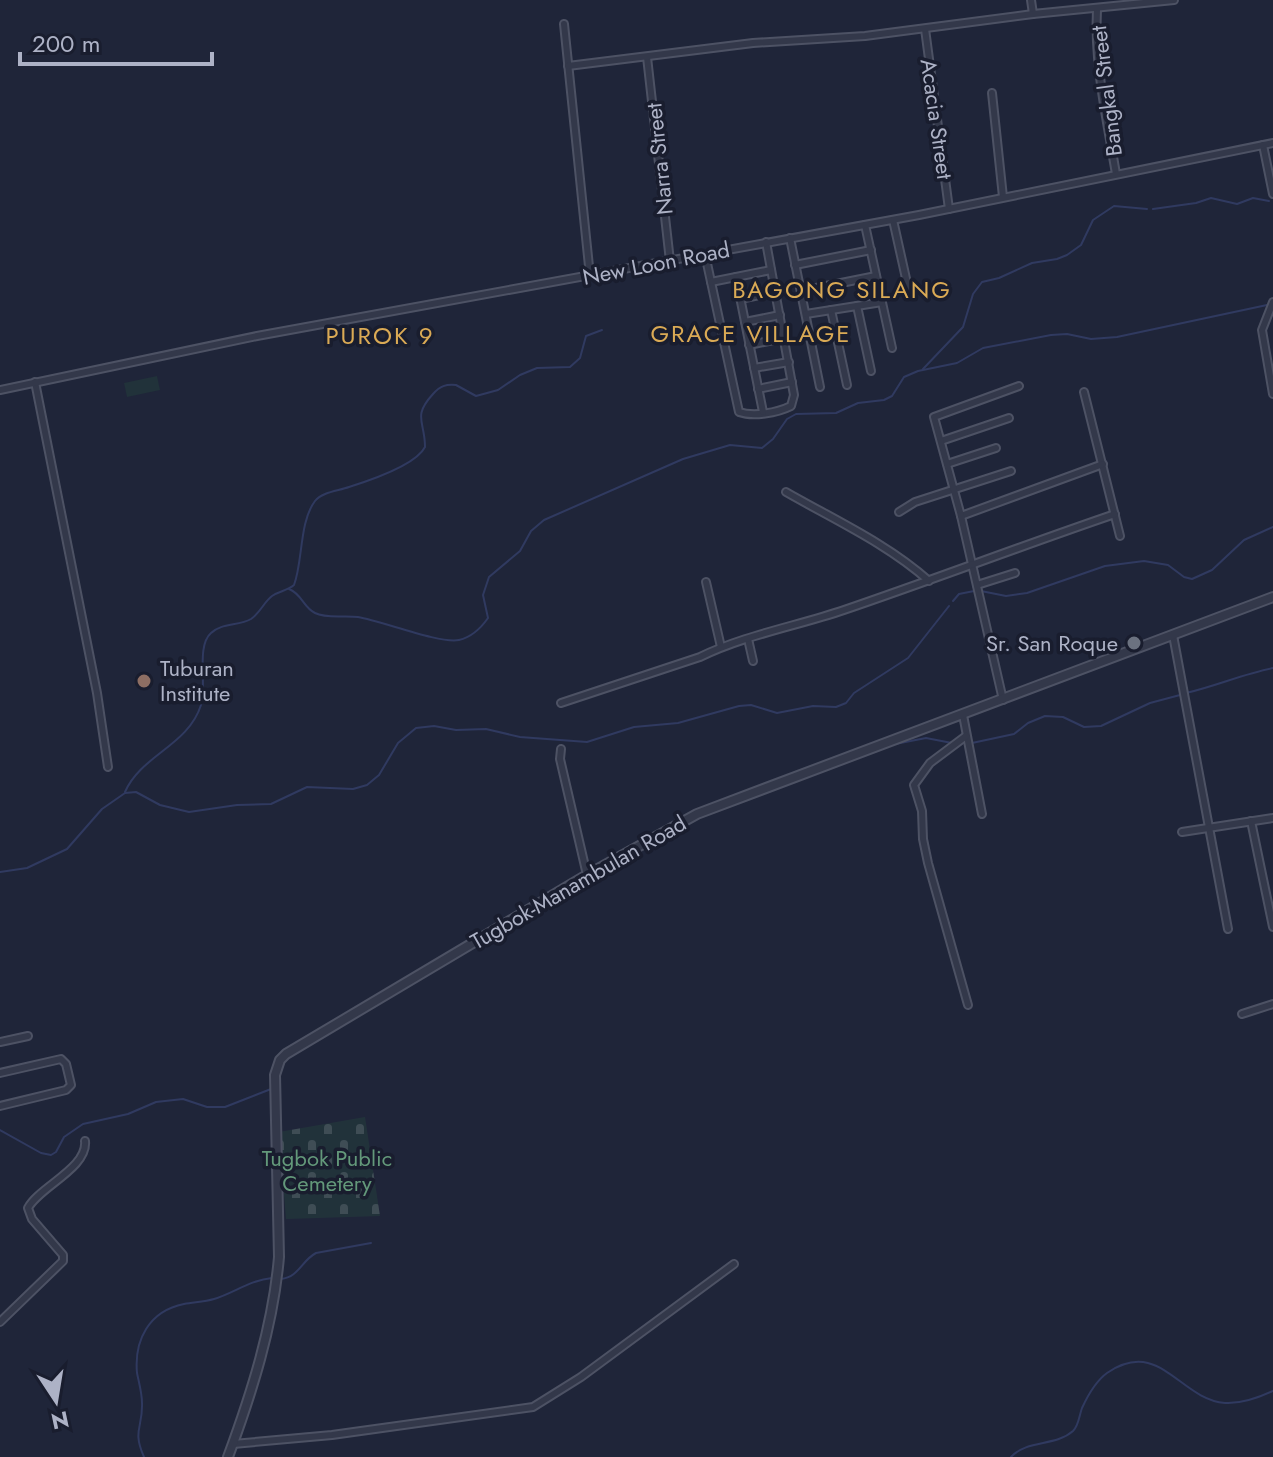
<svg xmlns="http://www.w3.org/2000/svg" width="1273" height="1457" font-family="Jost,sans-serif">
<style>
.cemetery{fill:url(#cemetery-stones)}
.pitch{fill:#21323a}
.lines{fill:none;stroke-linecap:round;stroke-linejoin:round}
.stream{stroke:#303a60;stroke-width:2}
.minor-casing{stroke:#4d5264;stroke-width:10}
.tertiary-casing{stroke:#4d5264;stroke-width:12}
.minor{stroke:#33384a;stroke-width:6}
.tertiary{stroke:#33384a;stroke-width:8}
.worship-dot{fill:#6b7280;stroke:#191d2e;stroke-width:3}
.education-dot{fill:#8d6e63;stroke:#191d2e;stroke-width:3}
.labels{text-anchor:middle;stroke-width:7;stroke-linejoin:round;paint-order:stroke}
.street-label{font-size:22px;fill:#adb2c6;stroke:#191d2e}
.poi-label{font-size:22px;fill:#adb2c6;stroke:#191d2e;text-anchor:end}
.park-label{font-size:22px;fill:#63987a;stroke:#191d2e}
.neighbourhood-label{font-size:24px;letter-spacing:2px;fill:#daaa55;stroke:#191d2e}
</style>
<defs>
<pattern id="cemetery-stones" width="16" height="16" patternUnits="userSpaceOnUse" patternTransform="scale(2)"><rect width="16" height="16" fill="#21323a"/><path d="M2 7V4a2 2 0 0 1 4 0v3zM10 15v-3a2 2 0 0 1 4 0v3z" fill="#3f4d55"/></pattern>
</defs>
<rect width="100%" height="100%" fill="#1f2539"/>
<polygon class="cemetery" points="365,1117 380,1216 286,1219 279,1132"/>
<polygon class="pitch" points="157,376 160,390 127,397 124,383"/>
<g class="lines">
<g class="stream">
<polyline points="1153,209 1196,203 1211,198 1237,204 1253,198 1269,201"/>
<polyline points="923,369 963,327 973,294 982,282 999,278 1032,263 1057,259 1067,255 1081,245 1093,220 1114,206 1147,209"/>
<path d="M 289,589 C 302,594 303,607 315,613 C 327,619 344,615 358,617 C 382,621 440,644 459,640 C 472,637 481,628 488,618 L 483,595 L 489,577 L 520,551 L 531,531 L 544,520 L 683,459 L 730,445 L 762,448 L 773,439 L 787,419 L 796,414 L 836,413 L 858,403 L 884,400 L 892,396 L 904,377 L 918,371 L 957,363 L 983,348 L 1051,335 L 1067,334 L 1091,339 L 1117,337 L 1267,305"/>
<polyline points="981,591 1006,596 1027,593 1105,566 1144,561 1168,565 1184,577 1192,579 1212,570 1244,540 1273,527"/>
<polyline points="953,601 959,594 974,591"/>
<path d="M 1186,693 C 1216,686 1243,674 1273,668"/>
<polyline points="972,743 1014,734 1028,723 1045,716 1063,717 1084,727 1101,726 1150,703 1180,695"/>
<polyline points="890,745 926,738 952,743"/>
<path d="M 125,792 C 141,755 188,746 201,705 C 207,685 196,646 211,633 C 221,623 239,626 251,619 C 260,613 264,602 272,596 C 279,591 287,591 294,585 C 303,562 299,522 315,501 C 322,492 338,491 349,487 C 368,481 416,465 425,447 C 425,421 412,417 433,394 C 440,386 446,384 456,385 L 476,396 L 498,390 L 520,375 L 537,368 L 570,367 L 580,358 L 586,336 L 602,330"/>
<polyline points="0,872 27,868 67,849 102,809 125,793 136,792 160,805 189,812 237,805 271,804 307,787 353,789 367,785 379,775 398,743 416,728 434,726 456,730 486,729 520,737 587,742 634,727 678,723 739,706 751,705 777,713 813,706 836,707 846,703 854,693 908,658 949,606"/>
<polyline points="0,1130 41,1153 51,1155 56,1152 64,1137 83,1124 128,1114 156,1102 183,1099 207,1107 225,1107 271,1089"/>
<path d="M 281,1279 C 299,1277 301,1261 316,1253 L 371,1243"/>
<path d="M 144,1457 C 132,1430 143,1428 142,1403 C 142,1393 139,1383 137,1373 C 134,1340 149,1311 184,1304 C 194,1302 204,1302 214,1299 C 234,1293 250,1280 272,1278"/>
<path d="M 1011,1457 C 1028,1439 1055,1447 1073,1431 C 1079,1425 1079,1416 1082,1408 C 1088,1395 1096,1381 1107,1373 C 1160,1337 1179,1399 1225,1403 C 1242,1404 1258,1398 1273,1391"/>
</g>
<g class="minor-casing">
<g id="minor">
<polyline points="1031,0 1033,14"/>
<path d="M 1097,9 C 1094,64 1107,120 1116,174"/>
<polyline points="564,24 590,276"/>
<polyline points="925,29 949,209"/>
<polyline points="647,57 670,261"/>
<polyline points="568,66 753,43 865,36 1033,14 1174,0"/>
<polyline points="992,93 1003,197"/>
<polyline points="1263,145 1273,194"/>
<polyline points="893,220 909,292"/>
<polyline points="865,225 892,348"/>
<polyline points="790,238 820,387"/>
<path d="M 705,254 L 739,412 C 753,417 777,413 791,406 L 794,395 L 766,242"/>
<polyline points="795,265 871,250"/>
<polyline points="736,277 763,412"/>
<polyline points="711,282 771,270"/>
<polyline points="801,291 876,276"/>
<polyline points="740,299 775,292"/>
<polyline points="1273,302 1262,330 1273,394"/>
<polyline points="857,306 871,371"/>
<polyline points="831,310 847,385"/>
<polyline points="806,314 882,302"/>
<polyline points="745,322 780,315"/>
<polyline points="749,345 784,338"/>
<polyline points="754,368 789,362"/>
<polyline points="35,382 97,693 108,767"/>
<polyline points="758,389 792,382"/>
<polyline points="0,390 257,336 919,215 1273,143"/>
<polyline points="1084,392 1120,536"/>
<polyline points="941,441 1009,418"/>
<polyline points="947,464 996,448"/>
<path d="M 786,492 C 833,519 888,544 929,581"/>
<polyline points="899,512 915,502 1011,471"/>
<polyline points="961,516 1103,464"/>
<polyline points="706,582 721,647"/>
<polyline points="977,585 1015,573"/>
<polyline points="1173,635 1228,929"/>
<polyline points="748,639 753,661"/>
<polyline points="1003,700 961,516 934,417 1019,386"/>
<path d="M 561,703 L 700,657 C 745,635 797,626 844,610 C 935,579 1024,545 1115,514"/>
<polyline points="963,715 982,814"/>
<polyline points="966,736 930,763 914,785 922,811 923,839 928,863 968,1005"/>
<polyline points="561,749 560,759 587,875"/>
<polyline points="1251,821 1273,927"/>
<polyline points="1182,832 1273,818"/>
<polyline points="1242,1014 1273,1004"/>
<polyline points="0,1042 28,1036"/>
<polyline points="0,1073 61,1059 66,1064 71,1085 66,1090 0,1106"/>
<path d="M 0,1322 L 63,1261 L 63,1255 L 32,1219 L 28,1208 C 39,1187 88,1168 85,1141"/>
<polyline points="233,1444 332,1435 533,1407 581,1377 734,1264"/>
</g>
</g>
<g class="tertiary-casing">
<path id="tertiary" d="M 228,1457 C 252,1392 273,1326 279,1257 L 275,1075 L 280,1060 L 286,1054 L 587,875 L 697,814 L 1273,597"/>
</g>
<use href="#minor" class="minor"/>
<use href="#tertiary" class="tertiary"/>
</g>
<circle class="worship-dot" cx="1134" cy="643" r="8"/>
<circle class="education-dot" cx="144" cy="681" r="8"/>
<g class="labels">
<g class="street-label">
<text transform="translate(1106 91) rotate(-97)" y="8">Bangkal Street</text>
<text transform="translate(937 119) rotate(82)" y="8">Acacia Street</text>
<text transform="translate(659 159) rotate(-96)" y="8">Narra Street</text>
<text transform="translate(656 263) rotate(-11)" y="8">New Loon Road</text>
<text transform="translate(578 882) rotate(-30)" y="8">Tugbok-Manambulan Road</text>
</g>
<g class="poi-label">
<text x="1118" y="651">Sr. San Roque</text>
<text x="160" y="676" text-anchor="start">Tuburan<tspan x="160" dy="25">Institute</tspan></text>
</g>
<g class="park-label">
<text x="327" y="1166">Tugbok Public<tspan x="327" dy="25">Cemetery</tspan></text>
</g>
<g class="neighbourhood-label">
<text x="842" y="298">BAGONG SILANG</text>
<text x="751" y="342">GRACE VILLAGE</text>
<text x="380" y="344">PUROK 9</text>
</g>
</g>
<g transform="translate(56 1401) rotate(168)" stroke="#191d2e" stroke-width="6" paint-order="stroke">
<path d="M0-6L14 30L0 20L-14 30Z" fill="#adb2c6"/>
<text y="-12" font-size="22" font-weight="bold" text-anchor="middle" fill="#adb2c6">N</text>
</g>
<path d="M20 52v12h192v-12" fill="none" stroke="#adb2c6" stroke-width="4"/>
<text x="32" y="52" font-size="24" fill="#adb2c6" stroke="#191d2e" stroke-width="6" paint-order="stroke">200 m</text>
</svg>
